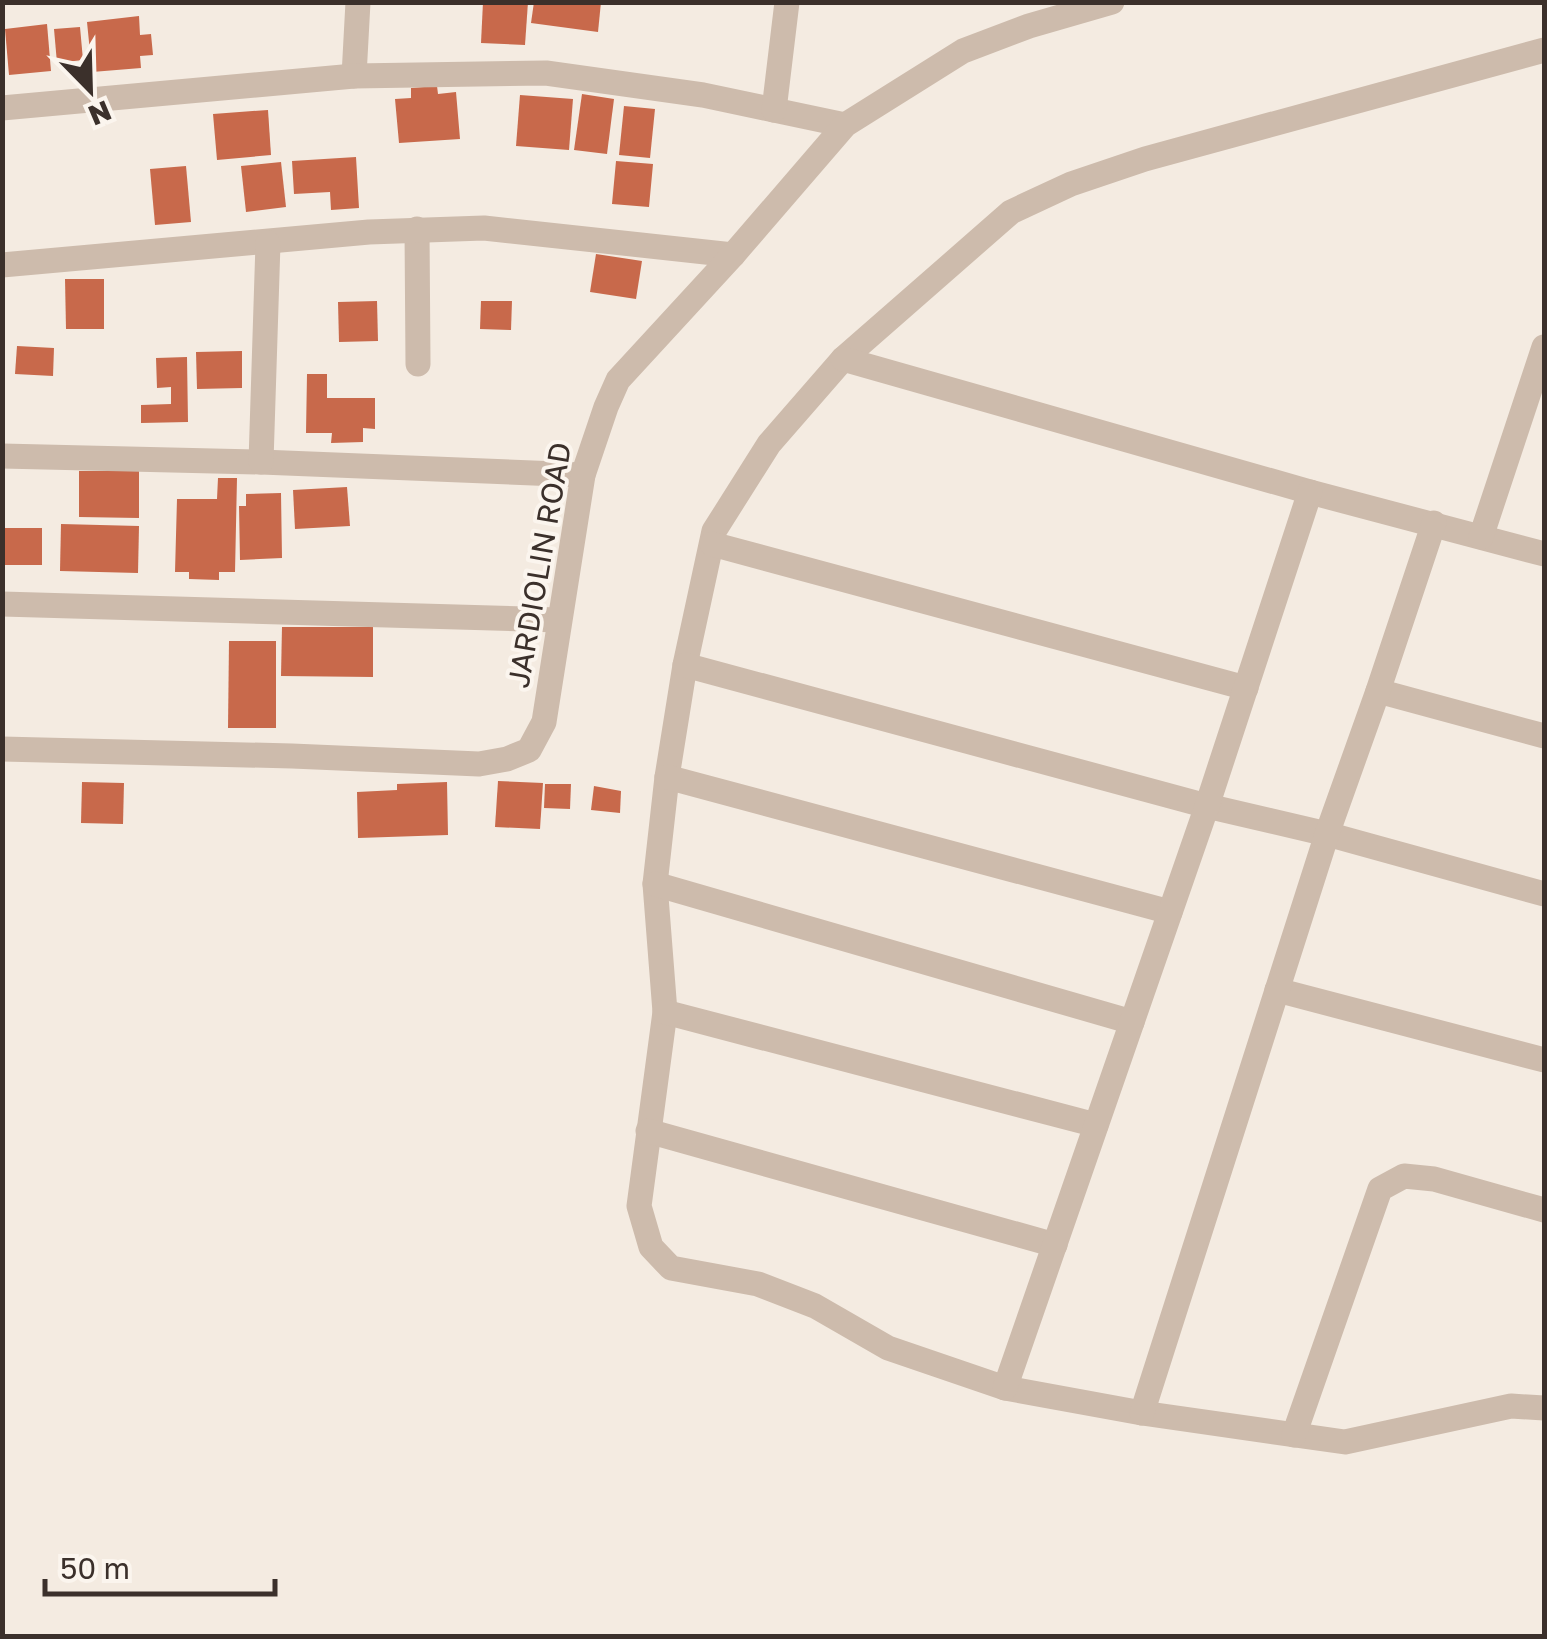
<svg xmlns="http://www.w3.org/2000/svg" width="1547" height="1639" font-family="'Golos Text',sans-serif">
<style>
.building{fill:#c8694b}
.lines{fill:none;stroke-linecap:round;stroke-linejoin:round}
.minor{stroke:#cdbbac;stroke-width:25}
.labels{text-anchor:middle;stroke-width:8;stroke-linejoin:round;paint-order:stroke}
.street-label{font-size:30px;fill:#3b302b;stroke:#fbf5ee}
</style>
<rect width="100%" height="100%" fill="#f4ebe1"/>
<g class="building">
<polygon points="483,2 528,2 525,45 481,43"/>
<polygon points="534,2 601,2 598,32 531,23"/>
<polygon points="139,16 140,35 151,34 153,55 140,56 141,68 92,72 87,22"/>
<polygon points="47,24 51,71 9,75 5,29"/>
<polygon points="80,27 83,60 57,63 54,29"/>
<polygon points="437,86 438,94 456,92 460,139 399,143 395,99 411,98 411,88"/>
<polygon points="582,94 614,99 607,154 574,150"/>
<polygon points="520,95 573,99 569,150 516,146"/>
<polygon points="624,106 655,109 650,158 619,155"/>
<polygon points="268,110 271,155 217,160 213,114"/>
<polygon points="356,157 359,208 331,210 330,192 294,194 292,161"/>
<polygon points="616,161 653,164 649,207 612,204"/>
<polygon points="281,162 286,207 246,212 241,166"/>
<polygon points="186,166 191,222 155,225 150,169"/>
<polygon points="596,254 642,261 636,299 590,292"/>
<polygon points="65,279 104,279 104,329 66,329"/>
<polygon points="377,301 378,341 339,342 338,302"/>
<polygon points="481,301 512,301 511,330 480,329"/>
<polygon points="17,346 54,348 53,376 15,374"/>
<polygon points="242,351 242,388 197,389 196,352"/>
<polygon points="187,357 188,422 141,423 141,405 171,404 171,387 157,388 156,358"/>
<polygon points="307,374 327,374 327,398 375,398 375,429 363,428 363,442 331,443 332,433 306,433"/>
<polygon points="79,471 139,471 139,518 79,517"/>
<polygon points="218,478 237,478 235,572 219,572 219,580 189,579 189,572 175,572 177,499 217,499"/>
<polygon points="347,487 350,526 295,529 293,490"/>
<polygon points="281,493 282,558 240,560 239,506 246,506 246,494"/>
<polygon points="61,524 139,526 138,573 60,571"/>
<rect x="4" y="528" width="38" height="37"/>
<polygon points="282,627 373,627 373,677 281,676"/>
<polygon points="229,641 276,641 276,728 228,728"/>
<polygon points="498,781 543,783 540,829 495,827"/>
<polygon points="82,782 124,783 123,824 81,823"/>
<polygon points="447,782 448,835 358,838 357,792 397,790 397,784"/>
<polygon points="545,784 571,784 570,809 544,808"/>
<polygon points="594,786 621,791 620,813 591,810"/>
</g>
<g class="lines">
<g class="minor">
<polyline points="1544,50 1145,159 1071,184 1011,212 843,359 769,444 714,531 685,665 667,777 655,884 665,1012 639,1206 651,1247 671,1268 758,1284 815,1306 888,1348 1005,1388 1142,1413 1345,1442 1511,1406 1544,1408"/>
<polyline points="354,76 358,2"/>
<polyline points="2,108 354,76 546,73 703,95 845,125"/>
<polyline points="774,110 787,2"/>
<polyline points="417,229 418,364"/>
<polyline points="2,265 369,232 484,228 733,255"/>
<polyline points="843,359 1310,492 1544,554"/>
<polyline points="2,456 261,462 583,475"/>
<polyline points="261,462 268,243"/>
<polyline points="1481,537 1544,347"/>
<polyline points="712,544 1246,688"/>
<polyline points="2,604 559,620"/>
<polyline points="685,665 1207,806 1327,834 1544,894"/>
<polyline points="1378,691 1544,736"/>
<polyline points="2,749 292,756 479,764 507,759 529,750 544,722 583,475 606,407 618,380 733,255 845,125 963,51 1029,26 1112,2"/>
<polyline points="667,777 1170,912"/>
<polyline points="655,884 1132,1022"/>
<polyline points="1277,990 1544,1060"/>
<polyline points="665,1012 1096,1125"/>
<polyline points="648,1131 1055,1245"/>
<polyline points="1005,1388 1207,806 1310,492"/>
<polyline points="1142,1413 1327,834 1378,691 1434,523"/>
<polyline points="1294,1435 1380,1189 1404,1176 1434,1179 1544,1210"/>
</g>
</g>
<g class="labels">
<g class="street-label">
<text transform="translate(540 565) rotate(-80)" y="10">JARDIOLIN ROAD</text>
</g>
</g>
<rect width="1547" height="1639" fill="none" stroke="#3b302b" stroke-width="10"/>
<g transform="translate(90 90) rotate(157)" stroke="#fbf5ee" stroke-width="8" paint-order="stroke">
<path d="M0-8L18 38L0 25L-18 38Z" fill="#3b302b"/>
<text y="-15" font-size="28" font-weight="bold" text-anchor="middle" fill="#3b302b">N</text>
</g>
<path d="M45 1579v15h230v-15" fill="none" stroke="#3b302b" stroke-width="5"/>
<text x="60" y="1579" font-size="30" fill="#3b302b" stroke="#fbf5ee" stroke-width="8" paint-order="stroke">50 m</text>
</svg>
